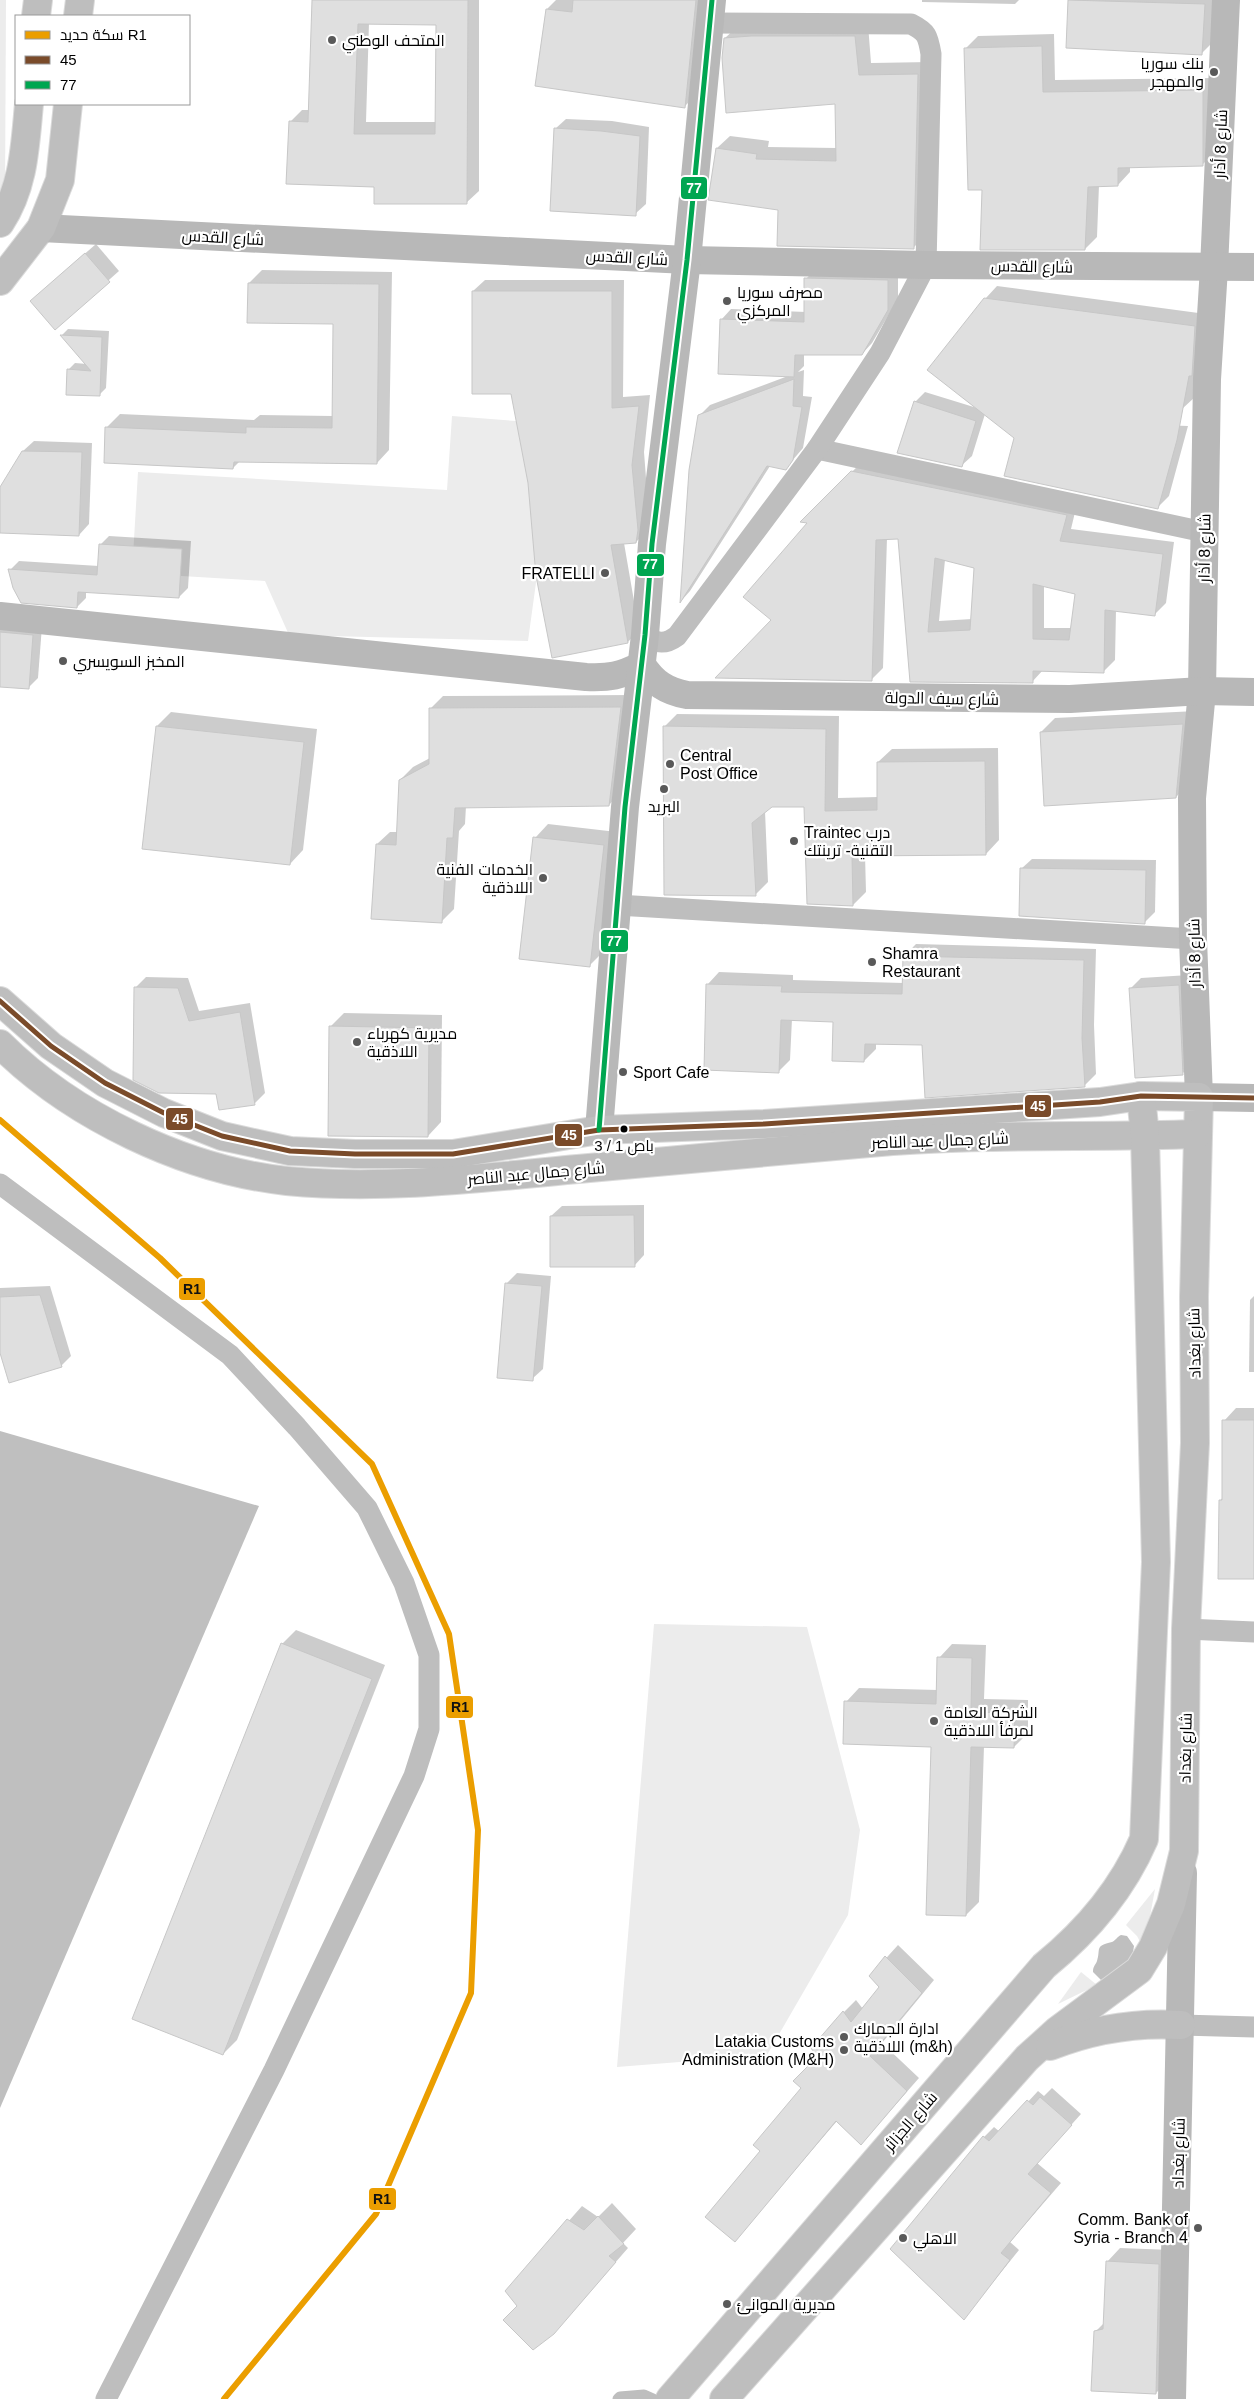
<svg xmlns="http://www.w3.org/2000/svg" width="1254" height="2399" font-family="Arial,Cairo,sans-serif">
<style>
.green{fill:#ececec}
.water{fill:#bfbfbf}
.shadow{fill:#0003;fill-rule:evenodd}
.building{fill:#dfdfdf;stroke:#c7c7c7;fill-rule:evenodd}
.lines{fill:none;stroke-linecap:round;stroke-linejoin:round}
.primary-casing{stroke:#dbdbdb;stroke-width:30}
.lane{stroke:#bebebe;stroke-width:11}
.street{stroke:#bebebe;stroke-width:21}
.secondary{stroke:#b8b8b8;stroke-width:28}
.primary{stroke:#bebebe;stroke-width:28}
.bus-1-casing{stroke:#fff;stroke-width:9}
.bus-2-casing{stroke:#fff;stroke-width:9}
.bus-1{stroke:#7a4b2a;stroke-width:5}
.bus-2{stroke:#00a651;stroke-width:5}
.rail-1-casing{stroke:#fff;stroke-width:10}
.rail-1{stroke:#eb9e00;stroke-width:6}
.poi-dot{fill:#595959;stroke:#fff;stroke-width:2}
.bus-dot{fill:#000;stroke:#fff;stroke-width:2}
.labels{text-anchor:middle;stroke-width:4.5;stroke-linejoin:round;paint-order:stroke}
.bus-label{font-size:15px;fill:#000;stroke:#fff}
.poi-label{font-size:16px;fill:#000;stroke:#fff;text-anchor:start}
.street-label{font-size:16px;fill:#000;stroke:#fff}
.line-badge{stroke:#fff;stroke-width:2}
.badge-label{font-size:14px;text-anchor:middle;font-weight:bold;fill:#fff}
.pale-badge-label{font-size:14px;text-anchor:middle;font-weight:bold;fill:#111}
</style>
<rect width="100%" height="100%" fill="#fff"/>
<g class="green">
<polygon points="0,0 6,0 5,196 0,197"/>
<polygon points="452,416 516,421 558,422 528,641 289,635 265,581 132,573 138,472 447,490"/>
<polygon points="654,1624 807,1627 860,1830 848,1915 767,2055 617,2067"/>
<polygon points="1155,1889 1144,1949 1137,1936 1126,1925"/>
<polygon points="1081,1972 1097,1985 1058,2004"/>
</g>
<g class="water">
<polygon points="0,1431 259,1506 0,2108"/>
<path d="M 1121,1935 L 1127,1936 L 1134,1946 L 1131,1964 L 1105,1981 L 1101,1980 L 1093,1972 C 1093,1966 1095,1966 1097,1961 C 1101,1949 1094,1946 1112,1942 C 1115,1941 1117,1937 1121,1935 Z"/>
</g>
<g class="shadow">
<path d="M 313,0 L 479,0 L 479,191 L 466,203 L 376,186 L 290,122 L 302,110 L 310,110 ZM 369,23 L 437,23 L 437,122 L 366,122 Z"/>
<polygon points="556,0 706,0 698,93 685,106 547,9"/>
<polygon points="922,0 1019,0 1015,4 922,2"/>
<polygon points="1070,0 1214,0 1212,43 1202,53 1067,47"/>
<polygon points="868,24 871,63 930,62 926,235 913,248 779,209 710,199 717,148 730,136 769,141 768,147 837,148 836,103 725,38 738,26"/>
<polygon points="1054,34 1055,80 1215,78 1215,152 1202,165 1130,166 1130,172 1118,185 1099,185 1097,237 1085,249 983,188 965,49 978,36"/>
<polygon points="566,119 612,121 649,127 646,204 635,214 555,129"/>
<polygon points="96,244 119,271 55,328 42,291"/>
<polygon points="816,268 898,270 898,299 872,343 862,354 804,354 804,366 798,372 804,370 803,396 812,397 803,448 786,468 770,466 690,591 682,600 699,416 710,405 788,376 721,320 731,309 806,312 806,279"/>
<polygon points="262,270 392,272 389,450 377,463 240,461 233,468 105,462 107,427 120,414 254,420 260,415 333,416 334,323 249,283"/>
<polygon points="485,280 624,280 623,397 650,395 644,452 649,517 648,530 636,542 624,543 639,630 628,642 529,483 512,392 473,291"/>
<polygon points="997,286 1206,314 1195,397 1182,409 1160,425 1188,426 1169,496 1157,508 1015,437 985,414 972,456 961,466 915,402 925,392 977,408 985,299"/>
<polygon points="68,329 109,331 106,388 99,395 68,370 75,363 87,364 62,335"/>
<polygon points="34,441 92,443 89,524 79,535 0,532 0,489 23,451"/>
<path d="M 864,460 L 1077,504 L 1071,529 L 1174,542 L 1166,603 L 1154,615 L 1116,610 L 1115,660 L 1104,671 L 1043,670 L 1032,682 L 911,680 L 900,538 L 887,538 L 883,668 L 871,680 L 772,620 L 809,522 L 802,521 ZM 945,560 L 976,568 L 972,619 L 939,621 ZM 1044,585 L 1076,593 L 1072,628 L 1044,628 Z"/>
<polygon points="109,536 191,541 188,588 179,597 86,591 86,598 77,607 10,570 19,561 99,566 100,545"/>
<polygon points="0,617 42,626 38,678 28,688 0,685"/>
<polygon points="633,695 621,792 609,805 466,806 465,824 459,831 454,909 441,922 377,844 390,832 398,832 400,780 413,767 430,758 430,709 443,696"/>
<polygon points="1196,711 1190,783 1176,797 1041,732 1055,718"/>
<polygon points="171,712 317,729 303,850 290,864 157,726"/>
<polygon points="677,714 839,716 838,798 878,797 878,762 892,749 998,748 999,840 986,854 865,854 866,892 853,905 806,806 771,806 765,811 768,882 755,895 664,727"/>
<polygon points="548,824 617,832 603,952 589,966 535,838"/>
<polygon points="1032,859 1156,860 1155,912 1145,922 1021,869"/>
<polygon points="916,944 1096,949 1094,1025 1096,1074 1084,1086 923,1044 876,1043 876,1049 864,1061 835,1021 792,1019 790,1060 779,1071 708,984 719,972 793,975 793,980 904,983 904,956"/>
<polygon points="1189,975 1192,1064 1182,1074 1131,988 1141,978"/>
<polygon points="146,977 188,978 199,1011 250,1003 265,1093 255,1103 135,988"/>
<polygon points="344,1013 442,1015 441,1122 428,1136 330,1027"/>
<polygon points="644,1205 644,1255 634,1266 551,1216 562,1206"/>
<polygon points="517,1273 551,1276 543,1369 532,1379 498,1377 507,1283"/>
<polygon points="50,1286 71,1356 61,1366 0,1348 0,1288"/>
<polygon points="1254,1296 1254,1372 1249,1372 1250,1300"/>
<polygon points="1236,1408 1254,1408 1254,1578 1220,1501 1223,1497 1224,1421"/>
<polygon points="296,1630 385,1665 237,2040 223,2054 282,1644"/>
<polygon points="952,1644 986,1645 984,1699 1028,1700 1028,1733 1014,1747 984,1746 979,1902 966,1915 932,1746 846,1702 859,1688 938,1690 939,1658"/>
<polygon points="898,1945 934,1980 882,2043 919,2078 861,2144 837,2121 735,2240 762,2151 803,2088 844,2012 856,2000 863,2009 880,1987 870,1976"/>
<polygon points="1052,2088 1081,2114 1037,2163 1061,2183 1010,2242 1019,2250 964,2318 984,2137 994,2127 1000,2132 1038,2091 1044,2096"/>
<polygon points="612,2203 636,2229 623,2243 628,2248 554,2333 518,2306 507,2291 582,2206 598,2217"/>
<polygon points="1120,2248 1172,2250 1170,2379 1156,2393 1095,2332 1104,2323 1107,2262"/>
</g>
<g class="building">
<path d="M 312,0 L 468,0 L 467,204 L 374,204 L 374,187 L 286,184 L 289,121 L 308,122 ZM 358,24 L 436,25 L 435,134 L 354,134 Z"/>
<polygon points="573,0 696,0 685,108 535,86 546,9 572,12"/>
<polygon points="1068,0 1205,4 1202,55 1066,48"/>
<polygon points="751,36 855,36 859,75 918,74 914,249 777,246 778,210 708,200 716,148 757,154 756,159 836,161 835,104 726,113 722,58 724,38"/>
<polygon points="1042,46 1043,92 1203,90 1203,166 1118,168 1118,186 1088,187 1085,250 980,250 982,190 968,190 964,48"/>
<polygon points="554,128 601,131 640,136 636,216 550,211"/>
<polygon points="85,253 110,282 55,330 30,301"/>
<polygon points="804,278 888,280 888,310 862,355 795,355 794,377 718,374 720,319 804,322"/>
<polygon points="248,283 379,284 377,464 234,462 233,469 104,463 105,427 246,433 246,427 332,428 333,324 247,323"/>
<polygon points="472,291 612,291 612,408 639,406 632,465 638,530 636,543 611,545 628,643 552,658 536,576 528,483 511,394 472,394"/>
<polygon points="984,298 1195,326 1192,376 1189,376 1177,440 1158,509 1004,476 1014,438 927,370"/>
<polygon points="60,335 102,337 100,396 66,395 67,369 91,371"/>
<polygon points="794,379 793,406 802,407 793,460 786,470 767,466 680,603 689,470 698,415"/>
<polygon points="914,401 976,421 962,467 897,453"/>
<polygon points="22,451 82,452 79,536 0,533 0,487"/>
<path d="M 851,471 L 1067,515 L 1060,541 L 1163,554 L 1155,616 L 1105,610 L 1104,673 L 1033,671 L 1033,683 L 910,682 L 898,539 L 876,540 L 872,681 L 715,678 L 771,620 L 743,597 L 807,523 L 800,522 ZM 935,558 L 974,568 L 970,630 L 928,632 ZM 1033,584 L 1075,594 L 1069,640 L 1033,639 Z"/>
<polygon points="99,544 182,549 179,598 78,592 77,608 21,603 13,588 8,569 97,575"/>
<polygon points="0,632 33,635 29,689 0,687"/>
<polygon points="621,707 609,806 455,808 453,838 447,838 442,923 371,919 376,844 396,845 399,780 429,764 429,708"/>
<polygon points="1183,724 1176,798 1044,806 1040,732"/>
<polygon points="156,726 304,742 290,865 142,849"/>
<polygon points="663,726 826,729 825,811 877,810 877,762 985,761 986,855 852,856 853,906 807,904 804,807 772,807 752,823 756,896 664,895"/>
<polygon points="533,837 604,845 590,967 519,959"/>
<polygon points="1020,868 1146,870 1145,924 1019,916"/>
<polygon points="903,956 1084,960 1082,1038 1085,1087 925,1098 922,1045 865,1044 864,1062 832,1061 833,1022 781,1020 779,1073 704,1070 706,984 782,986 781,992 902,994"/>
<polygon points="1179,985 1183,1075 1135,1078 1129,988"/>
<polygon points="134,987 178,988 189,1021 240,1012 255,1105 219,1110 216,1094 159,1093 133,1080"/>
<polygon points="329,1026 429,1028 428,1137 328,1136"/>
<polygon points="634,1215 635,1267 550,1267 550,1216"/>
<polygon points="505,1283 542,1286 533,1381 497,1378"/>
<polygon points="40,1295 62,1367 9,1383 0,1353 0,1297"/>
<polygon points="1222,1420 1254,1420 1254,1579 1218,1579 1219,1500 1222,1500"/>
<polygon points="281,1643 372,1679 223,2055 132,2019"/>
<polygon points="937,1657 972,1658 971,1712 1015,1713 1014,1748 971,1747 966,1916 926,1915 931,1747 843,1744 844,1701 936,1704"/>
<polygon points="885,1956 922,1993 870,2056 907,2091 861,2145 836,2121 735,2242 705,2217 760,2151 753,2145 801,2088 793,2081 817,2057 811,2048 843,2011 851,2022 879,1987 869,1976"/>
<polygon points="1040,2097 1072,2125 1028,2174 1051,2193 1001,2253 1010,2260 964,2320 890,2249 983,2136 989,2141 1027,2100 1033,2105"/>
<polygon points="598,2216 624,2244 609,2256 616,2262 554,2334 533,2350 503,2320 517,2306 505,2291 567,2219 584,2230"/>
<polygon points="1106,2261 1159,2264 1156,2394 1091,2391 1094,2331 1103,2329"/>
</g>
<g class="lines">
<g class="primary-casing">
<g id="primary">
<polyline points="36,16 38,0"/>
<polyline points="78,16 80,0"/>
<path d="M 0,223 C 24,187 25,146 29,104"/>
<polyline points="0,281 41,228 60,180 68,104"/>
<polyline points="0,1001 51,1046 105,1083 164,1113 222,1136 290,1151 355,1154 453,1154 599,1130 764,1124 1100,1102 1141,1096 1199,1097 1194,1297 1195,1443 1186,1629 1184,1851 1171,1904 1153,1947 1139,1970 1058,2030 1027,2058 724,2399"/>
<path d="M 0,1044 C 72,1116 185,1170 287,1181 C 384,1190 482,1178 578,1169 C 675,1160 772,1151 869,1143 C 978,1133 1088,1138 1198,1134"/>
<path d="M 1050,2046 C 1093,2029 1134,2022 1181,2025"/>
<path d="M 670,2399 L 1044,1966 C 1087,1931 1122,1890 1144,1839 L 1156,1562 L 1145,1136 L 1141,1096"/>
</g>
</g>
<polyline class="lane" points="618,2399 620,2397 644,2395 653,2399"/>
<g class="street">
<polyline points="817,449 1204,532"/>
<path d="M 645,635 C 656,644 665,645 677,636 L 817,449 L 880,353 L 926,265 L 931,54 C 928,36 927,32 911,24 L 710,23"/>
<polyline points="617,905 1193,939"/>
<polyline points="0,1184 230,1355 297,1427 367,1508 404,1583 429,1655 429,1729 414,1776 274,2070 106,2399"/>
<polyline points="1186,1629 1254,1632"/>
<polyline points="1181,2025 1254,2027"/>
</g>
<g class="secondary">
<polyline points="1226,0 1214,268 1207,379 1202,691 1192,798 1193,939 1199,1097 1254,1098"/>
<polyline points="41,228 687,260 926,265 1254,267"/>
<path d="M 0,616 L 586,677 C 610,678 620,676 642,665 C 654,683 666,691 687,695 L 1070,699 L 1202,691 L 1254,692"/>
<polyline points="599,1130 625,807 645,635 652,544 687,260 712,0"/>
<polyline points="1172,2399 1183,1873"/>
</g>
<use href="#primary" class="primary"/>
<g class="bus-1-casing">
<polyline id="bus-1" points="0,1001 51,1046 105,1083 164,1113 222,1136 290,1151 355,1154 453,1154 599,1130 764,1124 1100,1102 1141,1096 1254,1098"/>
</g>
<g class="bus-2-casing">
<polyline id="bus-2" points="599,1130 625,807 645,635 652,544 687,260 712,0"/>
</g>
<use href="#bus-1" class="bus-1"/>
<use href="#bus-2" class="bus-2"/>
<g class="rail-1-casing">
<polyline id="rail-1" points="0,1120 160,1258 372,1464 449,1634 478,1830 471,1993 376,2214 224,2399"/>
</g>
<use href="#rail-1" class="rail-1"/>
</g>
<g class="poi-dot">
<circle cx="332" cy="40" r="5"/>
<circle cx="1214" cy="72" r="5"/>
<circle cx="727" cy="301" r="5"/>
<circle cx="605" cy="573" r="5"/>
<circle cx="63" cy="661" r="5"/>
<circle cx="670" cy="764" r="5"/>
<circle cx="664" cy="789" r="5"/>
<circle cx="794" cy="841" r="5"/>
<circle cx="543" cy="878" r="5"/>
<circle cx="872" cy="962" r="5"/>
<circle cx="357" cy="1042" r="5"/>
<circle cx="623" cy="1072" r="5"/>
<circle cx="934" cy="1721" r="5"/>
<circle cx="844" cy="2037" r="5"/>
<circle cx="844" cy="2050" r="5"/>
<circle cx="1198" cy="2228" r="5"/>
<circle cx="903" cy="2238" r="5"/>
<circle cx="727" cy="2304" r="5"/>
</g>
<circle class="bus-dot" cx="624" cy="1129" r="4.5"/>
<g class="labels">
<g class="bus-label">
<text x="624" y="1151">باص 1 / 3</text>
</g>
<g class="poi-label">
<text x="342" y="46">المتحف الوطني</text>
<text x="1204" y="69" text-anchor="end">بنك سوريا<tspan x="1204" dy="18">والمهجر</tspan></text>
<text x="737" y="298">مصرف سوريا<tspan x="737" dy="18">المركزي</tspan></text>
<text x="595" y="579" text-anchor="end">FRATELLI</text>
<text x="73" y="667">المخبز السويسري</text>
<text x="680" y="761">Central<tspan x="680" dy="18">Post Office</tspan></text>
<text x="664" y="812" text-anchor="middle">البريد</text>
<text x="804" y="838">Traintec درب<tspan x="804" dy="18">التقنية- ترينتك</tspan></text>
<text x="533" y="875" text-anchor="end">الخدمات الفنية<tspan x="533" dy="18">اللاذقية</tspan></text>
<text x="882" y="959">Shamra<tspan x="882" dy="18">Restaurant</tspan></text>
<text x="367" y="1039">مديرية كهرباء<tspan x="367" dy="18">اللاذقية</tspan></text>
<text x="633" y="1078">Sport Cafe</text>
<text x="944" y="1718">الشركة العامة<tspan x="944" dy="18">لمرفأ اللاذقية</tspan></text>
<text x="854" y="2034">ادارة الجمارك<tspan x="854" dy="18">اللاذقية (m&amp;h)</tspan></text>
<text x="834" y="2047" text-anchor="end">Latakia Customs<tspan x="834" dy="18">Administration (M&amp;H)</tspan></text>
<text x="1188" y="2225" text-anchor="end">Comm. Bank of<tspan x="1188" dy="18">Syria - Branch 4</tspan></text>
<text x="913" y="2244">الاهلي</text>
<text x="737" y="2310">مديرية الموانئ</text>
</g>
<g class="street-label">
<text transform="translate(1220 144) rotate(-88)" y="6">شارع 8 أذار</text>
<text transform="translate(223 237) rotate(3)" y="6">شارع القدس</text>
<text transform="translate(627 257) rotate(3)" y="6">شارع القدس</text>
<text transform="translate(1032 266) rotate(1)" y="6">شارع القدس</text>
<text transform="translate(1204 548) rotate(-89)" y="6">شارع 8 أذار</text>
<text transform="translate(942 698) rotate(1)" y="6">شارع سيف الدولة</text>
<text transform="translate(1194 953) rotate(-91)" y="6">شارع 8 أذار</text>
<text transform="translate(940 1140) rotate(-2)" y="6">شارع جمال عبد الناصر</text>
<text transform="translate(536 1173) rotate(-5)" y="6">شارع جمال عبد الناصر</text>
<text transform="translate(1194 1343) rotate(-91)" y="6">شارع بغداد</text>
<text transform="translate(1185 1748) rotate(-89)" y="6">شارع بغداد</text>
<text transform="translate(910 2121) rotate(-49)" y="6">شارع الجزائر</text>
<text transform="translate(1178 2153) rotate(-89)" y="6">شارع بغداد</text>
</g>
</g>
<g class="line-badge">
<rect x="680" y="176" width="28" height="24" rx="5" fill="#00a651"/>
<rect x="636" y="553" width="29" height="24" rx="5" fill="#00a651"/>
<rect x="600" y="929" width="29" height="24" rx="5" fill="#00a651"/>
<rect x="1024" y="1094" width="28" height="24" rx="5" fill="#7a4b2a"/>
<rect x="165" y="1107" width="29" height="24" rx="5" fill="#7a4b2a"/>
<rect x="554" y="1123" width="29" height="24" rx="5" fill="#7a4b2a"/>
<rect x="178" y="1277" width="28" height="24" rx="5" fill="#eb9e00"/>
<rect x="445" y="1695" width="29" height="24" rx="5" fill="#eb9e00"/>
<rect x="368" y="2187" width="29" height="24" rx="5" fill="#eb9e00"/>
</g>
<g class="badge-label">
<text x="694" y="193">77</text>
<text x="650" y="569">77</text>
<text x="614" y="946">77</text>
<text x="1038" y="1111">45</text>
<text x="180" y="1124">45</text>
<text x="569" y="1140">45</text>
</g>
<g class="pale-badge-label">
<text x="192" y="1294">R1</text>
<text x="460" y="1712">R1</text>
<text x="382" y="2204">R1</text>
</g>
<rect x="15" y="15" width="175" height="90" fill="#ffffff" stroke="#999999"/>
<rect x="25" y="31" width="25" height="8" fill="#eb9e00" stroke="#999999"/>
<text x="60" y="40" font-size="15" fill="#000000">سكة حديد R1</text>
<rect x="25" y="56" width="25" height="8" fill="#7a4b2a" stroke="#999999"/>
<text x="60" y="65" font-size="15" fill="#000000">45</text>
<rect x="25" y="81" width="25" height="8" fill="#00a651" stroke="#999999"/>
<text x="60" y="90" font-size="15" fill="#000000">77</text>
</svg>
